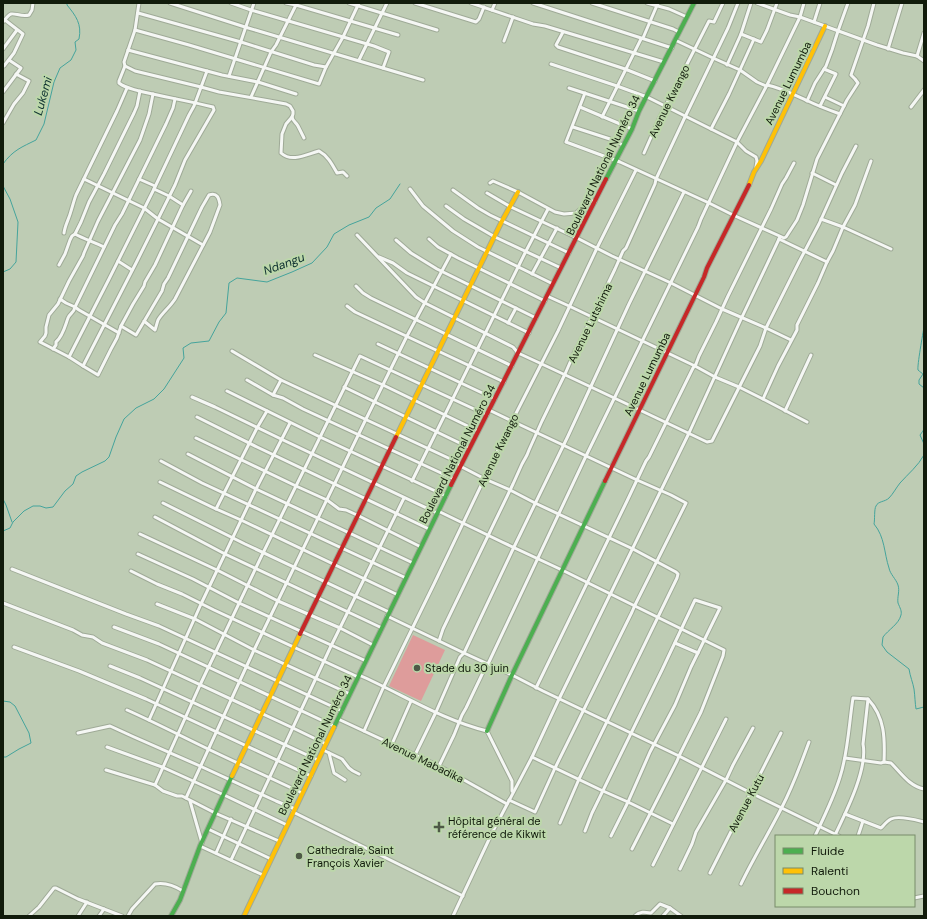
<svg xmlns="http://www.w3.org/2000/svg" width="927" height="919" font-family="'DM Sans',sans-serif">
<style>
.green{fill:#de9c9b}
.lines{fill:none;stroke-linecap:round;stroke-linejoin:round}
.stream{stroke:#45a49c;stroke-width:1}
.street-casing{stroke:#9faa97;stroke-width:5}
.fast-casing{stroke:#9faa97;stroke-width:6}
.slow-casing{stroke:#9faa97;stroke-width:6}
.jam-casing{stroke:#9faa97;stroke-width:6}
.street{stroke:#f5f7f4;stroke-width:3}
.fast{stroke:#4caf50;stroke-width:4}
.slow{stroke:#ffc107;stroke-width:4}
.jam{stroke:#c62828;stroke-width:4}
.poi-dot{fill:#4e5946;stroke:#bcd7aa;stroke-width:1.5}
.labels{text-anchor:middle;stroke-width:4;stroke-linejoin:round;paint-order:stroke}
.street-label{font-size:11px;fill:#111b0b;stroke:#bcd7aa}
.poi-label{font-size:11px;fill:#111b0b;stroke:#bcd7aa;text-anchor:start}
.water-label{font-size:12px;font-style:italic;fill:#0d302f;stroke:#bcd7aa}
</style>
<rect width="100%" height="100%" fill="#beccb4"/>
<polygon class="green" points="413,635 445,650 421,701 389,686"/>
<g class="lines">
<g class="stream">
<path d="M 3,164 C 13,150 22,147 36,140 L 44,124 L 54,82 L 60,68 L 71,60 L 76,50 L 75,42 L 79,39 C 82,24 76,16 67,5 L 67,3"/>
<polyline points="3,186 10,199 18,222 16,262 10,269 3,272"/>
<path d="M 924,327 C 923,333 917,366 918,370 C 919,371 923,374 923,374 L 919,380 L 919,384 L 924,388"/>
<polyline points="924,428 923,431 920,435 924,444"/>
<path d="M 924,455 C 918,466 908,474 900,483 C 896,488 893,494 889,498 C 885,502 878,501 876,506 C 874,509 875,520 874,524 C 885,537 884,553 889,568 C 890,574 896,579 898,585 C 900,591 897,597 898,603 C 900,608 902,611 901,615 C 899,624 888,630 883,637 L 882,645 L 887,652 L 909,669 C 910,676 913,683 914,689 C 915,696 915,703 916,709 L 924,707"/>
<polyline points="3,499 6,505 12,522"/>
<polyline points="3,531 10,528 13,522 24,511 33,506 40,506 46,508 53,507 65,491 73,484 76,476 82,472 105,461 109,457 116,437 124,419 136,408 154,399 164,389 184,358 183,348 191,343 209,341 219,322 226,313 229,283 237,278 267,282 292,272 312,263 327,247 334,234 349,225 369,217 376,208 390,199 400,184"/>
<polyline points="3,701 10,702 15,706 29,733 31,743 19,749 6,757 3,757"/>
</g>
<g class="street-casing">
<g id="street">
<polyline points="170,3 245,27 423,80"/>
<polyline points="231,3 251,10 374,46 389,52 383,68"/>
<polyline points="286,3 296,5 398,35"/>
<polyline points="349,3 437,30"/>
<polyline points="415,3 476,22 479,19 484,7"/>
<polyline points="471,3 533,24 545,26 664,62"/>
<polyline points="533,3 672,48"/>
<polyline points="592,3 673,29 679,32"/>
<polyline points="647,3 669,9 687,17"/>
<polyline points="757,3 790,15 800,17 877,45 903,53 917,56 924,61"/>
<polyline points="492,10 495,3"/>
<polyline points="138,13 241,42 314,65 326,67"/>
<path d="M 3,22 C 5,20 8,15 11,14 C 15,13 22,17 29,15 L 32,10 L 33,3"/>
<polyline points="814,22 820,3"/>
<polyline points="135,30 189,45 319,84 326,67 343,37 359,3"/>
<polyline points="563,32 556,45 558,47 625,69 655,81"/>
<polyline points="741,34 761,42 767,30 777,3"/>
<polyline points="675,40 713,58 740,70 757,82 766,86"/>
<polyline points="504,41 513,17"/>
<polyline points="3,49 17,30"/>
<polyline points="888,49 902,3"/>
<polyline points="128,50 222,75 258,82 296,94"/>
<polyline points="917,56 924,33"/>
<polyline points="359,60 387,3"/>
<polyline points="551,64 617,86 647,97 737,142 746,151 756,157 757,161 756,167"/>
<polyline points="727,65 741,34 751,3"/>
<polyline points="3,66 4,66 14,53 23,34 5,20"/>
<path d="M 125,66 L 135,71 L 201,87 L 219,92 L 264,100 L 286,104 L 290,106 L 293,111 L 293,114 L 292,117 L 286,124 L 282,134 L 281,153 C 292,163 307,154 319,151 C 328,156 332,164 337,173 L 343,172 L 347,176"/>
<polyline points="229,76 254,3"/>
<path d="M 767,85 C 782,88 794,95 808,101 C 818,106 829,110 840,114"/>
<polyline points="569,88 639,111"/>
<polyline points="3,92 21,68 9,60"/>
<polyline points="585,93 566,142 601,155 620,162 709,203 733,215 784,238 786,237 797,220 803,205 817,159 847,100 858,83 855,79 851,75 868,26 874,3"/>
<polyline points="153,94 149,114 140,140 98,221 84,253 83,256 69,281 58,304 49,315 46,327 46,333 45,336 40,342 69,357 83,366 98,375 111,349 117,338 121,326 133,304 144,286 145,282 155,265 183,205 191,191"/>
<polyline points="251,97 271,52 276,45 296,5"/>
<polyline points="825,97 844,106"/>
<polyline points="807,101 815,83 826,66 832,50 838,31 848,3"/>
<polyline points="820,106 836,74 824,69"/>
<polyline points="580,107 632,129"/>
<polyline points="911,107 924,90"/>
<path d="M 292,117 C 293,122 296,122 298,126 C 300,130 302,134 304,138"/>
<polyline points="602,117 641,39 643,38 658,3"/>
<polyline points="3,123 14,104 23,93 29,81 16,74"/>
<polyline points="573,127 610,139 623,145"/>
<polyline points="711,129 729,94 754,39"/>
<polyline points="644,153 659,119 709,21 714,22 723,3"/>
<polyline points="812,173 836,185"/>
<polyline points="84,179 144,208 158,219 203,245"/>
<polyline points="139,179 155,186"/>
<polyline points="490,183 493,181 518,192 555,212 564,214 576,213 590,200 595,202"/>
<polyline points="154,189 169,196 183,205"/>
<polyline points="410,189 423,206 453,231 478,247 553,284"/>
<polyline points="453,190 478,208 490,215 569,253"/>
<polyline points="487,193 511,207 577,238 612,256 671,283 722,309 766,328 791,340"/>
<polyline points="446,206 464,219 495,237 561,268"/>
<polyline points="821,219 843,227 891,249"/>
<path d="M 64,233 C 65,225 69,219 71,211 C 73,205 74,200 76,195 L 117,111 L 127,88"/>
<path d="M 75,234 C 84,239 94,242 104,247"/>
<path d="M 357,235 L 416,297 L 425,303 L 513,347 L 518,353 C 581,382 644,412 707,442 L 712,441 L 760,346 L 766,328 L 799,262 L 819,224 L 842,173 L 856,146"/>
<polyline points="429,239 438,247 458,258 545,301"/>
<polyline points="779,239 827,262"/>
<polyline points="396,240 411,253 437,269 536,318"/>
<polyline points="379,257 393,263 407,273 529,333"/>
<polyline points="118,261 132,270"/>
<polyline points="59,265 65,254 70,240 72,236 75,234 81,222 89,202 104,174 134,113 137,106 140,91"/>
<polyline points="532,274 557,228"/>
<polyline points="356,286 363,293 371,298 512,366"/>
<polyline points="547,296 569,306 695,366 715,377 739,387 763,399 807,422"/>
<polyline points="60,299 66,303 75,307 79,310 119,333"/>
<polyline points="347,306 355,312 504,382"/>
<polyline points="508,323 516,308"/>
<path d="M 121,326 L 136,335 L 162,291 L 164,284 L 168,278 L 202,207 L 209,195 C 217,192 219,198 220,205 L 210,232 L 175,299 C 170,307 162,313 158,320 C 157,323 156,327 155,330 L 144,321"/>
<polyline points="378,344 495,399"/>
<path d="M 53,349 L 56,345 L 56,342 C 63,336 65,326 68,318 C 70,313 74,313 75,307 L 115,225 L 122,214 L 166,124 L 173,108 L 175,99"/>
<polyline points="232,351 281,380 457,462 460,466 485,479 510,490 535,503 633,549 676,572 678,574 677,578 579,779 560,823"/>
<polyline points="315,355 383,385 478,431"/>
<polyline points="69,357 109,279 154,189 189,115 194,106 207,71"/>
<path d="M 83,366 L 136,263 L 175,185 L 185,160 L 214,110 L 213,107 C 189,101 164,97 139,91 C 133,89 125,88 119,83 L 119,81 L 125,66 L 124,62 L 135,30 L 139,3"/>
<polyline points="247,380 273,395 283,398 303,409 454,479"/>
<polyline points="344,387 470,448"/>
<polyline points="227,391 320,437 446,496"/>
<polyline points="273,395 281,380"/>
<polyline points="192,397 215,407 281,439 435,512 437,513"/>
<polyline points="763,399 778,366 797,330 797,325 818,283 827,262 833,251 843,227 855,205 871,161"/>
<polyline points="489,410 512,421 563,445 637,480 671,495 686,503 635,605 632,612 555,768 535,812 509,800"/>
<polyline points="785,411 811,355"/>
<polyline points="197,417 257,447 429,529"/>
<polyline points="196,438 296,486 327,500 339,509 346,510 357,515 421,547"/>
<polyline points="188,454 256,489 413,563"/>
<polyline points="161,461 202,483 406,578"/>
<polyline points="412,481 526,251 548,209"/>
<polyline points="160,482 216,509 241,520 398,595"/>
<polyline points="163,503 245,544 389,612"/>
<polyline points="216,509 257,428 267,411"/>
<polyline points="438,511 502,542 562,570 724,650 723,656 701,712 679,756 677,761 632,849"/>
<polyline points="155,517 225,554 382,628"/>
<polyline points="140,534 217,570 278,601 340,628 373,645"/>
<polyline points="138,554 193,579 239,603 366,661"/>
<polyline points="12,569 126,614 159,626 342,711"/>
<polyline points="131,571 157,584 182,594 214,610 358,677"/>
<polyline points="3,603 73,630 82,635 93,637 102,643 147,660 293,728 326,744"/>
<polyline points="157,604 195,619 254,650 350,694"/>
<polyline points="387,616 464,653 512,675 543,691 679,756 751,793 839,836"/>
<polyline points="114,627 159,644 334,726"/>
<polyline points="439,641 443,629 513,484 522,464 527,455 529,450 542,421 565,374 575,351 578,346 615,269 623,251 626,248 655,184 656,179 685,117 728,28 738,3"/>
<polyline points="675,643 698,653"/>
<polyline points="14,647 79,671 146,699 311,776"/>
<polyline points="488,664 586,456 698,227 701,219 737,142 767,85 800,17 804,3"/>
<polyline points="110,666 140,678 318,760"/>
<path d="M 359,675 C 402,694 442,720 487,731 L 512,781 L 512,791 L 513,792"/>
<polyline points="536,688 627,501 646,461 649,457 693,368 696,364 699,356 716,322 728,296 771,209 782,184 786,178 794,163"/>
<path d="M 127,710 C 154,722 181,736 208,749 C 239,764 271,778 302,793"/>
<polyline points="338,719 439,766 507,804"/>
<polyline points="149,720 201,604 256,489 290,423"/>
<polyline points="364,731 384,686 434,584 508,429 558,331 597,248 636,170"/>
<polyline points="78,733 110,726 134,737 200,766 276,801 295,809"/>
<polyline points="392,744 411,701"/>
<polyline points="107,747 162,767 224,795 287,825"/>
<polyline points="323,750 342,759 349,768 353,771 359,774"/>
<polyline points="329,753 334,773 345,780"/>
<polyline points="415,755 436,712 460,657 464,653 514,547 568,436 629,304 684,192"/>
<polyline points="532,757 603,791 628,802 673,824"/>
<path d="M 845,758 L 881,763 L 884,762 L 891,763 C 901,773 909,786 924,789"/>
<polyline points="439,766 454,735 462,715 466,708 487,664"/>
<polyline points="106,770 155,785 163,791 177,796 182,796 215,813 279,841"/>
<polyline points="155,785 200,685 263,553 360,356 487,415"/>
<polyline points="186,798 254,650 366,419 407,336 451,254"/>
<polyline points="190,801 202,843"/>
<polyline points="293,812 463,896"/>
<path d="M 845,814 L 881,828 C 884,825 887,821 891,819 C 899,815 916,820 924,822"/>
<polyline points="208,829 271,859"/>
<polyline points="585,831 592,813 662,670 695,600 720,608 691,667 675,705 650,752 628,802 611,836"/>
<path d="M 835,835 C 846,812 868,769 863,744 L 868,699"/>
<path d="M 815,836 C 824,817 834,797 840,777 C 848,753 849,723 853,698 L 868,699 C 885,717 885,739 884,762"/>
<polyline points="858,836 863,821"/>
<polyline points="200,846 263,875"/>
<polyline points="216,853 231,819"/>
<polyline points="231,860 331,646 404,498"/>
<polyline points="653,865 726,719"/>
<polyline points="680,869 692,844 696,832 726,780 733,765 753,728"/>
<polyline points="710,873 781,733"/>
<path d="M 741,884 C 754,857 769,833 782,807 C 793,786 801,764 809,742"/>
<polyline points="914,898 924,896"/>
<polyline points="29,916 39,907 54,888 56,888 78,899 122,916"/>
<polyline points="78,916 87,902"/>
<polyline points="99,916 104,909"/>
<path d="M 128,916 L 132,909 L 155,884 C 165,882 175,886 183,891"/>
<polyline points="453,916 492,833 532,757 559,699 689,433 742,317 780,237"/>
<path d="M 635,916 C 640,911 645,912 651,913 L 660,904 L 670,908 L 681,916"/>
<polyline points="663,916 670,908"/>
</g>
</g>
<g class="fast-casing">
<g id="fast">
<polyline points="606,179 632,129 639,111 694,3"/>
<polyline points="334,727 451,485"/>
<polyline points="487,731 512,675 605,481"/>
<polyline points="171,916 180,900 200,846 232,776"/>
</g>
</g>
<g class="slow-casing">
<g id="slow">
<polyline points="749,185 754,172 761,161 825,26"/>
<polyline points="396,437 502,221 518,192"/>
<polyline points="232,776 300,634"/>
<polyline points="244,916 334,727"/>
</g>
</g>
<g class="jam-casing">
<g id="jam">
<polyline points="605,481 704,277 707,268 749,185"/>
<polyline points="451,485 606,179"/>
<polyline points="300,634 396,437"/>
</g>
</g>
<use href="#street" class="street"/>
<use href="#fast" class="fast"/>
<use href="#slow" class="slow"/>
<use href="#jam" class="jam"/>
</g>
<g class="poi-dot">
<circle cx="417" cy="668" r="4"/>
<path d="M437 821h4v4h4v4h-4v4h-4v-4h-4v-4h4z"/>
<circle cx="299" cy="856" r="4"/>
</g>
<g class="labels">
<g class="street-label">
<text transform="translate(788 83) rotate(-64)" y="4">Avenue Lumumba</text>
<text transform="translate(669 101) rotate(-64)" y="4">Avenue Kwango</text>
<text transform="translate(603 165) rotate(-64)" y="4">Boulevard National Numéro 34</text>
<text transform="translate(590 323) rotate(-64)" y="4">Avenue Lutshima</text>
<text transform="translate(647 374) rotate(-64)" y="4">Avenue Lumumba</text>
<text transform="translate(498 450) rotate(-64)" y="4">Avenue Kwango</text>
<text transform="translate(457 454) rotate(-63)" y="4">Boulevard National Numéro 34</text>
<text transform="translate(315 745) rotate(-64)" y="4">Boulevard National Numéro 34</text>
<text transform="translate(423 760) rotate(26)" y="4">Avenue Mabadika</text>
<text transform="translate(746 803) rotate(-62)" y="4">Avenue Kutu</text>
</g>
<g class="poi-label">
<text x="425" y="672">Stade du 30 juin</text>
<text x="448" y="825">Hôpital général de<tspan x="448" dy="13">référence de Kikwit</tspan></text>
<text x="307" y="854">Cathedrale, Saint<tspan x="307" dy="13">François Xavier</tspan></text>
</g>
<g class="water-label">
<text transform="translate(43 96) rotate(-74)" y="4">Lukemi</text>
<text transform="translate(284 264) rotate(-20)" y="4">Ndangu</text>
</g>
</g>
<rect width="927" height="919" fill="none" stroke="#111b0b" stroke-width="8"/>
<rect x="775" y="835" width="140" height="72" fill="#bcd7aa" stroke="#788c6a"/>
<rect x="783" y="848" width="20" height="6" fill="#4caf50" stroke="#788c6a"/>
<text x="811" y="855" font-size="12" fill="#111b0b">Fluide</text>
<rect x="783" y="868" width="20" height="6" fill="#ffc107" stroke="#788c6a"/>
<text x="811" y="875" font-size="12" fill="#111b0b">Ralenti</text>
<rect x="783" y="888" width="20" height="6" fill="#c62828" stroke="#788c6a"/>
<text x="811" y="895" font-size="12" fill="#111b0b">Bouchon</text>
</svg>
